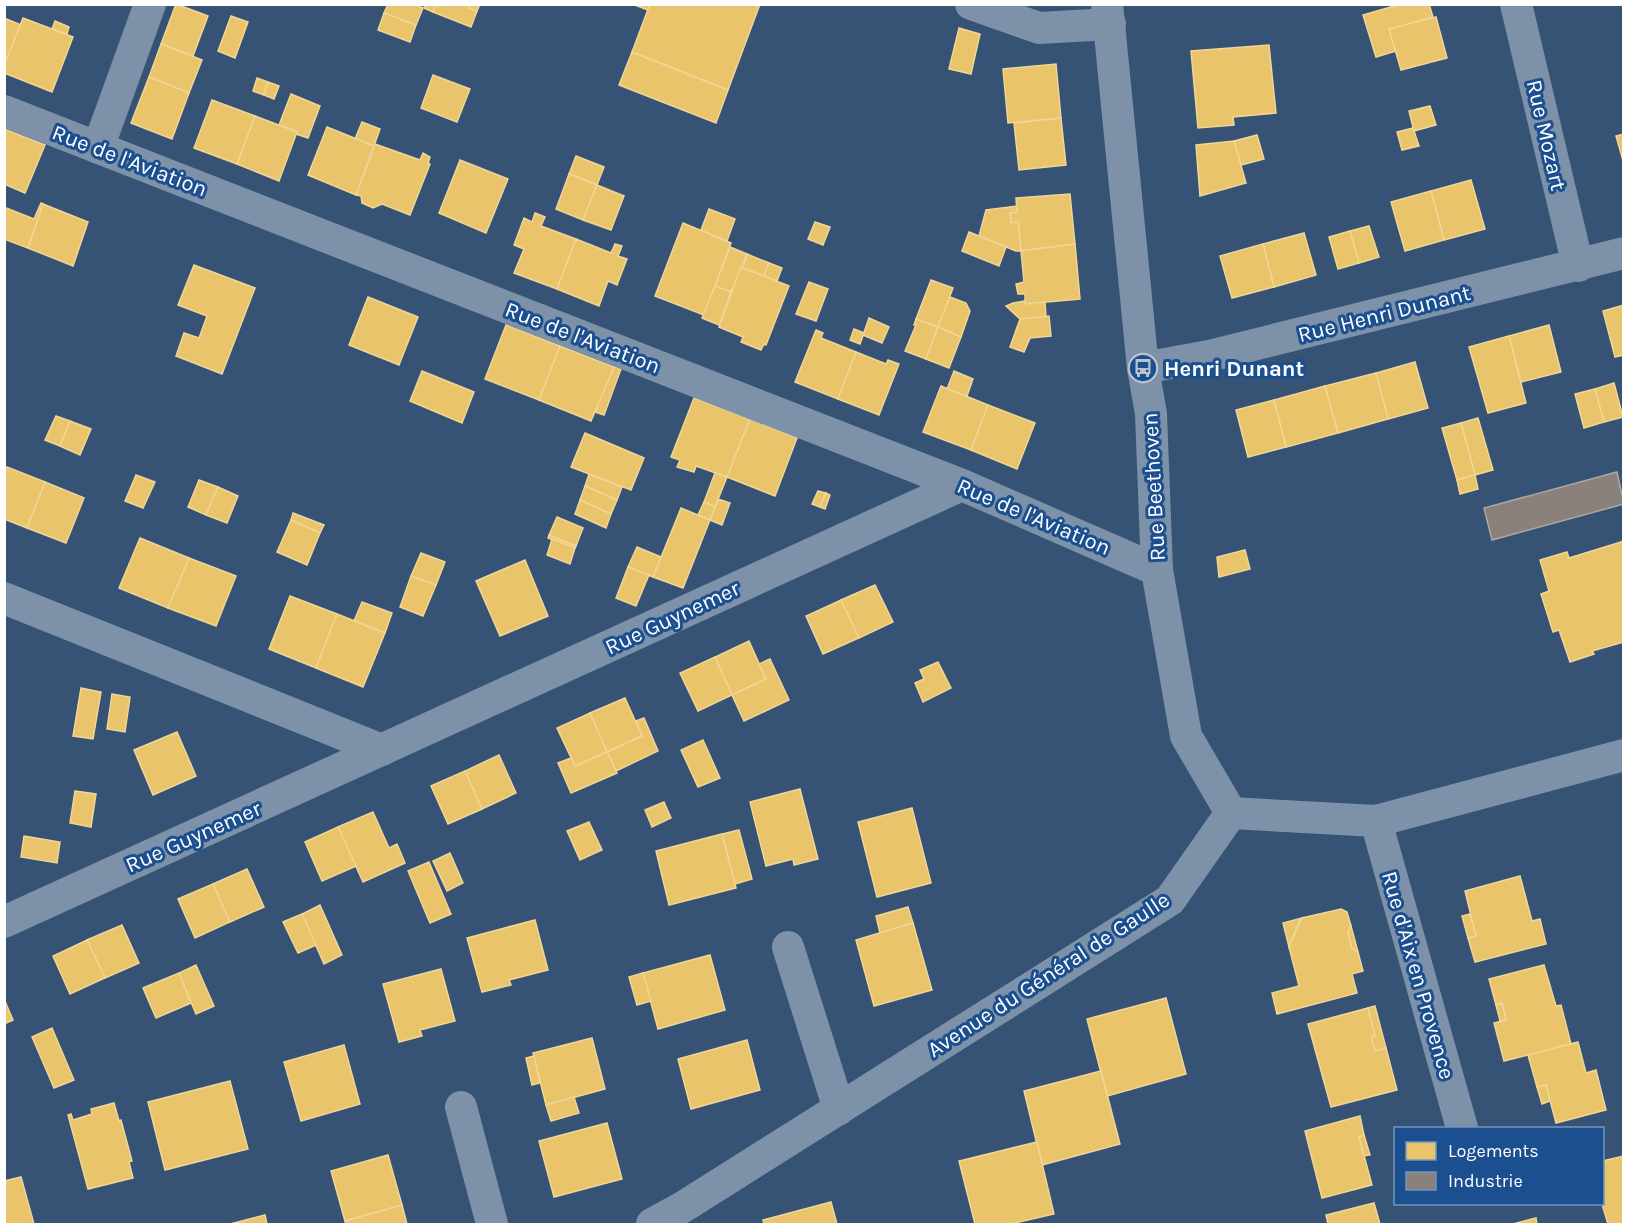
<svg xmlns="http://www.w3.org/2000/svg" width="1628" height="1229" font-family="Karla,sans-serif">
<style>
.homes{fill:#e9c46a;stroke:#f0d697;stroke-width:1.5}
.industry{fill:#8a817c;stroke:#ada7a3;stroke-width:1.5}
.lines{fill:none;stroke-linecap:round;stroke-linejoin:round}
.minor{stroke:#7d92a8;stroke-width:32}
.labels{text-anchor:middle;stroke-width:6;stroke-linejoin:round;paint-order:stroke}
.street-label{font-size:22px;fill:#fff;stroke:#1b4f8f}
.poi-label{font-size:22px;font-weight:bold;fill:#fff;stroke:#1b4f8f;text-anchor:start}
</style>
<rect width="100%" height="100%" fill="#365274"/>
<g class="homes">
<polygon points="176,4 208,16 193,56 161,44"/>
<polygon points="388,4 414,4 423,8 416,25 384,13"/>
<polygon points="425,4 436,4 433,12 424,8"/>
<polygon points="436,4 470,4 469,8 477,11 471,27 433,12"/>
<polygon points="470,4 480,4 477,11 469,8"/>
<polygon points="632,4 650,4 648,10"/>
<polygon points="650,4 760,4 728,90 632,52"/>
<polygon points="1401,4 1429,4 1433,17 1389,29 1396,51 1376,57 1363,15"/>
<polygon points="384,13 416,25 410,42 378,30"/>
<polygon points="231,16 248,22 235,58 218,51"/>
<polygon points="1436,17 1447,58 1401,70 1389,29"/>
<polygon points="4,18 21,25 4,66"/>
<polygon points="23,18 73,37 52,92 4,73 4,66"/>
<polygon points="55,21 69,27 67,34 52,29"/>
<polygon points="959,28 980,34 971,74 949,69"/>
<polygon points="161,44 202,60 189,93 149,77"/>
<polygon points="1269,45 1276,113 1233,117 1234,125 1198,128 1191,51"/>
<polygon points="632,52 728,90 716,123 619,85"/>
<polygon points="1056,64 1061,118 1008,123 1003,69"/>
<polygon points="433,75 470,89 457,122 421,108"/>
<polygon points="149,77 189,93 172,139 131,123"/>
<polygon points="257,78 268,82 264,95 253,91"/>
<polygon points="268,82 279,86 274,99 264,95"/>
<polygon points="291,94 320,106 308,138 296,134 297,132 279,125"/>
<polygon points="212,100 255,116 237,164 194,148"/>
<polygon points="1430,106 1436,125 1414,131 1409,111"/>
<polygon points="255,116 297,132 279,181 237,164"/>
<polygon points="1061,118 1066,165 1019,170 1014,123"/>
<polygon points="362,122 380,129 374,146 355,139"/>
<polygon points="327,127 374,146 356,195 308,175"/>
<polygon points="1413,128 1419,146 1402,150 1397,132"/>
<polygon points="4,129 45,145 25,193 4,184"/>
<polygon points="1624,134 1624,164 1616,136"/>
<polygon points="1257,135 1264,159 1241,165 1234,141"/>
<polygon points="1234,141 1246,183 1200,196 1196,145"/>
<polygon points="375,144 420,160 423,153 430,157 428,163 430,164 410,215 382,204 373,208 362,203 361,196 356,195"/>
<polygon points="576,156 604,167 597,185 569,174"/>
<polygon points="460,160 508,179 486,233 439,213"/>
<polygon points="569,174 597,185 583,220 556,209"/>
<polygon points="1471,180 1485,229 1444,240 1431,191"/>
<polygon points="597,185 624,196 611,230 583,220"/>
<polygon points="1431,191 1444,240 1405,251 1391,202"/>
<polygon points="1070,194 1075,244 1021,251 1018,222 1011,223 1010,213 1017,212 1016,198"/>
<polygon points="41,203 43,204 28,248 4,239 4,207 34,219"/>
<polygon points="43,204 88,222 73,266 28,248"/>
<polygon points="1017,206 1017,212 1010,213 1011,223 1018,222 1021,251 1016,251 979,236 986,210"/>
<polygon points="709,209 735,219 727,241 701,230"/>
<polygon points="535,213 545,217 541,226 576,239 557,289 514,273 524,249 514,245 524,218 532,222"/>
<polygon points="815,222 830,227 823,245 808,239"/>
<polygon points="683,223 731,243 704,315 655,296"/>
<polygon points="1369,226 1379,257 1359,263 1350,231"/>
<polygon points="1350,231 1359,263 1338,269 1329,237"/>
<polygon points="969,232 1006,247 999,266 962,251"/>
<polygon points="1304,233 1316,275 1274,287 1263,244"/>
<polygon points="576,239 611,253 615,244 622,246 618,256 627,259 617,285 608,281 599,306 557,289"/>
<polygon points="1075,244 1080,299 1025,304 1025,294 1018,294 1016,284 1024,282 1021,251"/>
<polygon points="1263,244 1274,287 1232,298 1220,256"/>
<polygon points="730,247 747,254 731,292 715,286"/>
<polygon points="747,254 769,263 764,276 743,268"/>
<polygon points="769,263 782,268 777,281 764,276"/>
<polygon points="194,265 255,288 222,374 176,356 184,333 199,338 207,316 178,305"/>
<polygon points="741,267 789,286 766,345 764,344 761,350 741,342 743,337 719,327"/>
<polygon points="931,280 953,288 938,327 916,319"/>
<polygon points="809,282 828,289 816,321 796,314"/>
<polygon points="715,286 731,292 719,325 702,318"/>
<polygon points="368,297 418,317 399,365 349,345"/>
<polygon points="950,297 966,303 970,311 961,337 938,327"/>
<polygon points="1025,301 1025,304 1045,302 1046,317 1020,319 1006,306 1013,303"/>
<polygon points="1624,305 1624,355 1615,357 1603,311"/>
<polygon points="1049,316 1051,336 1030,338 1024,352 1010,347 1020,319"/>
<polygon points="869,318 889,327 882,343 863,335"/>
<polygon points="916,319 938,327 926,359 905,351 916,325 914,325"/>
<polygon points="506,325 560,346 539,400 485,379"/>
<polygon points="1549,325 1561,372 1521,382 1509,336"/>
<polygon points="938,327 961,337 949,368 926,359"/>
<polygon points="854,329 864,333 860,344 850,340"/>
<polygon points="816,330 823,333 821,338 856,352 838,399 795,382"/>
<polygon points="1509,336 1526,403 1488,413 1469,347"/>
<polygon points="560,346 614,367 591,421 539,400"/>
<polygon points="856,352 886,364 888,360 899,364 879,415 838,399"/>
<polygon points="1415,362 1428,408 1388,419 1376,373"/>
<polygon points="614,367 621,369 604,415 595,412"/>
<polygon points="422,371 474,392 462,423 410,401"/>
<polygon points="954,371 973,379 967,396 947,389"/>
<polygon points="1376,373 1388,419 1338,433 1325,386"/>
<polygon points="1614,383 1623,417 1604,422 1595,389"/>
<polygon points="941,386 988,405 971,450 923,432"/>
<polygon points="1325,386 1338,433 1286,447 1274,400"/>
<polygon points="1595,389 1604,422 1584,428 1575,394"/>
<polygon points="694,398 750,419 727,477 696,466 694,472 677,467 680,460 671,457"/>
<polygon points="1274,400 1286,447 1248,457 1236,410"/>
<polygon points="988,405 1035,423 1017,469 971,450"/>
<polygon points="56,416 70,421 60,446 45,440"/>
<polygon points="1478,418 1493,470 1475,475 1461,423"/>
<polygon points="750,419 797,438 775,496 727,477"/>
<polygon points="70,421 91,429 80,455 60,446"/>
<polygon points="1461,423 1475,475 1457,480 1442,428"/>
<polygon points="585,433 644,458 631,490 571,467"/>
<polygon points="7,467 45,482 27,528 4,519 4,473"/>
<polygon points="715,473 727,477 715,507 704,502"/>
<polygon points="589,474 622,487 617,500 585,486"/>
<polygon points="136,475 155,482 143,508 125,501"/>
<polygon points="1475,475 1478,489 1460,494 1457,480"/>
<polygon points="199,480 218,487 206,515 188,507"/>
<polygon points="45,482 84,498 66,543 27,528"/>
<polygon points="585,486 617,500 611,514 580,500"/>
<polygon points="218,487 238,496 227,523 206,515"/>
<polygon points="818,491 826,493 820,507 812,504"/>
<polygon points="826,493 830,495 825,509 820,507"/>
<polygon points="718,499 730,503 722,525 710,520"/>
<polygon points="580,500 611,514 606,528 575,514"/>
<polygon points="704,502 715,507 710,520 698,515"/>
<polygon points="681,508 710,520 683,588 653,577"/>
<polygon points="293,513 324,525 320,533 291,520"/>
<polygon points="557,517 583,528 576,546 549,535"/>
<polygon points="291,520 320,533 307,565 277,552"/>
<polygon points="549,535 576,546 575,548 548,538"/>
<polygon points="140,538 189,558 168,608 119,588"/>
<polygon points="552,539 575,548 570,564 547,555"/>
<polygon points="1624,541 1624,642 1592,651 1594,654 1570,662 1559,630 1553,632 1541,594 1549,591 1540,560 1567,552 1569,558"/>
<polygon points="637,547 661,557 653,577 628,567"/>
<polygon points="1245,550 1250,569 1219,577 1217,557"/>
<polygon points="421,553 445,562 436,585 411,576"/>
<polygon points="189,558 236,576 216,626 168,608"/>
<polygon points="525,560 548,616 500,636 476,581"/>
<polygon points="628,567 649,575 636,606 616,598"/>
<polygon points="411,576 436,585 423,616 400,607"/>
<polygon points="875,585 893,622 859,638 841,600"/>
<polygon points="290,596 337,614 316,668 269,649"/>
<polygon points="841,600 859,638 823,654 806,616"/>
<polygon points="362,602 392,613 385,633 354,621"/>
<polygon points="337,614 385,633 363,687 316,668"/>
<polygon points="749,641 766,679 732,695 715,657"/>
<polygon points="715,657 732,695 698,711 680,673"/>
<polygon points="770,659 789,700 744,721 732,695 766,679 759,664"/>
<polygon points="938,662 951,688 923,702 915,683 924,679 920,670"/>
<polygon points="81,688 101,692 93,739 73,736"/>
<polygon points="112,694 130,697 125,732 107,729"/>
<polygon points="625,698 642,736 607,752 590,713"/>
<polygon points="590,713 607,752 575,766 557,728"/>
<polygon points="644,718 658,751 616,771 607,752 642,736 636,721"/>
<polygon points="177,732 196,776 153,795 134,750"/>
<polygon points="703,740 720,778 698,787 681,750"/>
<polygon points="607,752 617,773 571,793 558,763 571,758 575,766"/>
<polygon points="499,755 516,793 482,809 465,771"/>
<polygon points="465,771 482,809 448,824 431,786"/>
<polygon points="800,789 818,859 794,865 793,859 766,866 750,802"/>
<polygon points="75,791 96,794 91,827 70,823"/>
<polygon points="664,802 671,818 652,827 645,810"/>
<polygon points="912,808 931,883 877,897 858,822"/>
<polygon points="373,812 389,848 397,844 405,863 363,882 338,827"/>
<polygon points="589,822 602,850 580,860 567,831"/>
<polygon points="338,827 356,866 322,881 305,842"/>
<polygon points="739,830 752,879 735,884 722,834"/>
<polygon points="722,834 736,888 669,905 656,851"/>
<polygon points="24,836 60,842 57,863 21,857"/>
<polygon points="450,853 463,883 447,891 433,861"/>
<polygon points="429,862 451,914 430,923 408,871"/>
<polygon points="247,869 264,907 230,922 213,884"/>
<polygon points="1520,876 1532,921 1540,919 1546,944 1475,962 1468,938 1476,936 1465,891"/>
<polygon points="213,884 230,922 195,938 178,899"/>
<polygon points="320,905 342,955 324,964 302,914"/>
<polygon points="908,907 913,923 880,933 876,916"/>
<polygon points="1341,909 1347,912 1351,926 1348,933 1352,948 1358,952 1363,971 1352,974 1357,993 1277,1014 1272,993 1299,986 1289,947 1302,918"/>
<polygon points="302,914 316,945 298,953 283,922"/>
<polygon points="1470,914 1476,936 1468,938 1462,916"/>
<polygon points="1302,918 1297,926 1289,947 1283,923"/>
<polygon points="535,920 548,970 509,980 511,985 482,992 467,938"/>
<polygon points="913,923 932,990 874,1006 856,940"/>
<polygon points="122,925 139,963 105,978 87,940"/>
<polygon points="1351,926 1358,952 1352,948 1348,933"/>
<polygon points="87,940 105,978 70,994 53,956"/>
<polygon points="710,955 725,1010 658,1029 643,973"/>
<polygon points="196,965 214,1006 196,1014 179,973"/>
<polygon points="1544,965 1556,1006 1561,1005 1571,1044 1504,1061 1494,1023 1506,1020 1502,1003 1496,1005 1489,979"/>
<polygon points="441,969 455,1021 420,1030 422,1036 399,1042 383,984"/>
<polygon points="179,973 191,1003 156,1018 143,988"/>
<polygon points="643,973 651,1001 637,1005 629,977"/>
<polygon points="1166,998 1186,1074 1107,1096 1087,1019"/>
<polygon points="4,999 13,1020 4,1024"/>
<polygon points="1502,1003 1506,1020 1500,1021 1496,1005"/>
<polygon points="1375,1006 1386,1048 1375,1051 1371,1037 1375,1036 1368,1008"/>
<polygon points="1368,1008 1375,1036 1371,1037 1375,1051 1386,1048 1397,1090 1331,1107 1308,1024"/>
<polygon points="52,1028 74,1080 54,1088 32,1037"/>
<polygon points="592,1038 605,1089 546,1105 533,1053"/>
<polygon points="747,1040 760,1090 691,1109 678,1059"/>
<polygon points="1578,1042 1586,1073 1596,1070 1606,1110 1556,1123 1546,1085 1537,1087 1528,1055"/>
<polygon points="344,1045 360,1104 301,1121 284,1062"/>
<polygon points="534,1056 540,1083 532,1085 526,1058"/>
<polygon points="1101,1071 1120,1144 1042,1165 1024,1091"/>
<polygon points="230,1081 248,1149 165,1170 148,1102"/>
<polygon points="1546,1085 1550,1101 1542,1104 1537,1087"/>
<polygon points="574,1097 579,1113 551,1121 546,1105"/>
<polygon points="114,1103 119,1121 121,1120 132,1161 129,1162 133,1178 88,1189 68,1115 71,1114 73,1120 92,1114 91,1109"/>
<polygon points="1360,1116 1364,1135 1359,1137 1372,1185 1322,1198 1305,1131"/>
<polygon points="607,1123 622,1179 554,1197 539,1141"/>
<polygon points="1364,1135 1370,1155 1364,1156 1359,1137"/>
<polygon points="1037,1142 1054,1214 1011,1224 975,1224 959,1161"/>
<polygon points="388,1155 402,1205 345,1221 331,1171"/>
<polygon points="1624,1156 1624,1224 1608,1224 1602,1204 1602,1161"/>
<polygon points="21,1177 34,1224 4,1224 4,1181"/>
<polygon points="831,1202 837,1224 764,1224 763,1220"/>
<polygon points="1374,1203 1380,1224 1328,1224 1326,1215"/>
<polygon points="402,1205 407,1224 346,1224 345,1221"/>
<polygon points="265,1215 267,1224 230,1224"/>
<polygon points="1536,1218 1537,1224 1513,1224"/>
</g>
<polygon class="industry" points="1617,472 1624,504 1492,540 1484,508"/>
<g class="lines">
<g class="minor">
<polyline points="971,4 1039,28 1110,24"/>
<polyline points="1107,4 1143,368 1151,414 1157,570 1186,736 1231,813"/>
<polyline points="1516,4 1578,266"/>
<polyline points="4,111 962,485 1157,570"/>
<polyline points="98,148 150,4"/>
<polyline points="1143,368 1209,356 1624,253"/>
<polyline points="4,598 382,750"/>
<polyline points="1231,813 1376,821 1624,755"/>
<polyline points="1376,821 1462,1128"/>
<polyline points="4,922 962,485"/>
<polyline points="788,947 839,1109"/>
<polyline points="461,1107 492,1224"/>
<polyline points="652,1224 683,1207 1170,900 1231,813"/>
</g>
</g>
<defs>
<g id="bus-ring" transform="scale(1.5)"><circle r="9.5" fill="#1b4f8f" stroke="#b9c2ce" stroke-width="1.5"/><path d="M-5-6H5V4H4V6H2V4H-2V6H-4V4H-5ZM-3.5-4V0h7V-4ZM-3.5 1.2v1.5H-2V1.2ZM2 1.2v1.5H3.5V1.2Z" fill="#b9c2ce"/></g>
</defs>
<g fill-rule="evenodd">
<use href="#bus-ring" x="1143" y="368"/>
</g>
<g class="labels">
<g class="street-label">
<text transform="translate(1547 135) rotate(77)" y="8">Rue Mozart</text>
<text transform="translate(130 160) rotate(21)" y="8">Rue de l'Aviation</text>
<text transform="translate(1384 313) rotate(-14)" y="8">Rue Henri Dunant</text>
<text transform="translate(583 337) rotate(21)" y="8">Rue de l'Aviation</text>
<text transform="translate(1153 487) rotate(-93)" y="8">Rue Beethoven</text>
<text transform="translate(1034 516) rotate(23)" y="8">Rue de l'Aviation</text>
<text transform="translate(672 617) rotate(-25)" y="8">Rue Guynemer</text>
<text transform="translate(193 836) rotate(-24)" y="8">Rue Guynemer</text>
<text transform="translate(1048 974) rotate(-33)" y="8">Avenue du Général de Gaulle</text>
<text transform="translate(1419 975) rotate(74)" y="8">Rue d'Aix en Provence</text>
</g>
<g class="poi-label">
<text x="1164" y="376">Henri Dunant</text>
</g>
</g>
<rect width="1628" height="1229" fill="none" stroke="#ffffff" stroke-width="12"/>
<rect x="1394" y="1127" width="210" height="78" fill="#1b4f8f" stroke="#7695bc" stroke-width="1.5"/>
<rect x="1406" y="1142" width="30" height="18" fill="#e9c46a" stroke="#7695bc" stroke-width="1.5"/>
<text x="1448" y="1157" font-size="18" fill="#ffffff">Logements</text>
<rect x="1406" y="1172" width="30" height="18" fill="#8a817c" stroke="#7695bc" stroke-width="1.5"/>
<text x="1448" y="1187" font-size="18" fill="#ffffff">Industrie</text>
</svg>
